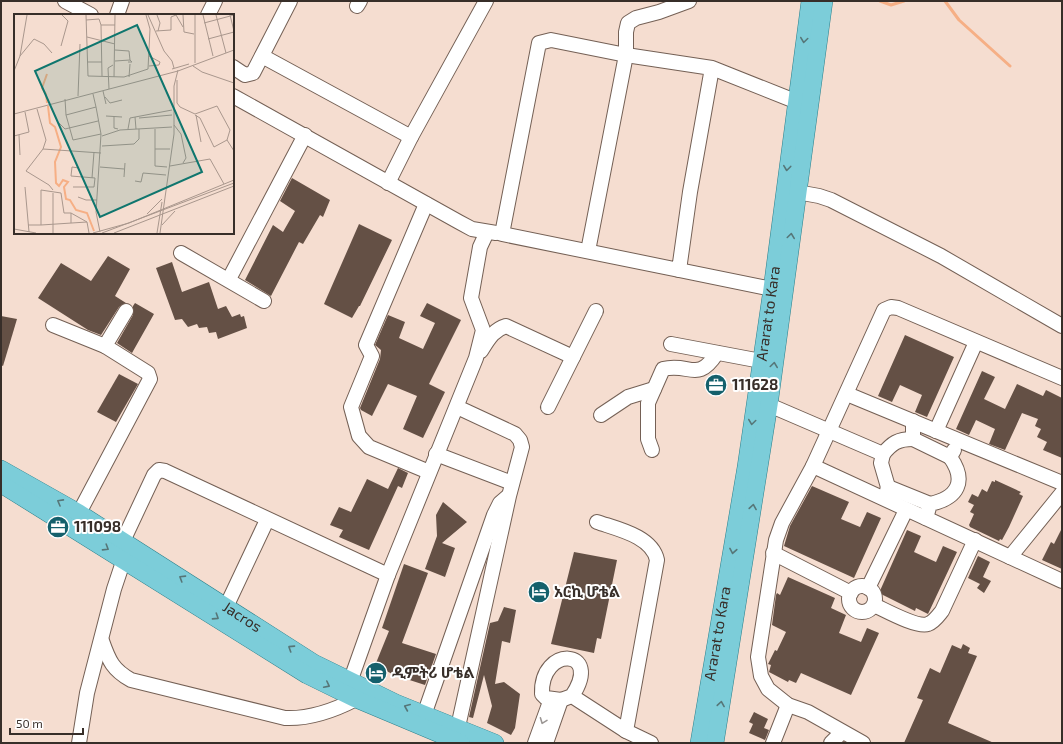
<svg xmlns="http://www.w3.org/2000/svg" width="1063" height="744" font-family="'Exo 2','Noto Sans Ethiopic',sans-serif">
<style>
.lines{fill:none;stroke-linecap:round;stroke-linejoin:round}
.stream{stroke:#f6af85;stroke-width:3}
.building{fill:#645045}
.minor-casing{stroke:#746055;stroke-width:16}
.major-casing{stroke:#2b7f8a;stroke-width:18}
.minor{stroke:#fff;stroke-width:14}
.major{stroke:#7ccdd9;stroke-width:17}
.oneway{stroke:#567678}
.oneway2{stroke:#9b9694}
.labels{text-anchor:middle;stroke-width:4;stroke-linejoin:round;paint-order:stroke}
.street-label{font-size:15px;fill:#372e29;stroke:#fff}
.poi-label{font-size:15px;font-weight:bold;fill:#372e29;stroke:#fff;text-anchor:start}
.inset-river{fill:none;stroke:#f6af85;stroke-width:2}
.inset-road{fill:none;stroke:#a9978d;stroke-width:1}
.view{fill:#0f766e;fill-opacity:0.15;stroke:#0f766e;stroke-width:2}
.inset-edge{fill:none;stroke:#372e29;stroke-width:2}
</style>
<rect width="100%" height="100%" fill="#f5ddd0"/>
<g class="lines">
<g class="stream">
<polyline points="880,1 891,5 904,1"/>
<polyline points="945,1 959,20 1010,66"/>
</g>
</g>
<g class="building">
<polygon points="292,178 330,200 323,217 320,215 303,244 299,242 271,296 245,280 273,225 283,232 295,211 280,201"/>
<polygon points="359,224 392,240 360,306 359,306 352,318 324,304"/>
<polygon points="108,256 130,269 115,296 126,303 119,307 101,335 88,330 38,298 61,263 91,281"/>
<polygon points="172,262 182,292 209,282 218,309 226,306 232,317 240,314 241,317 244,316 247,328 218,339 216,332 209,333 207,327 199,328 197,324 188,327 182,319 175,320 156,268"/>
<polygon points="135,303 154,314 132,353 117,343 133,315 133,306"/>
<polygon points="427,303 461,320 429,384 445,392 423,438 403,429 417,396 388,384 372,416 361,410 360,408 380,359 381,350 375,345 388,315 405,322 399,338 423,349 435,323 420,316"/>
<polygon points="1,316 17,319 3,366 1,365"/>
<polygon points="905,335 954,357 927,417 915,412 922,395 900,385 892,402 878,396"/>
<polygon points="982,371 995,377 984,399 1005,409 1017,384 1043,396 1046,390 1062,398 1062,458 1043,450 1047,442 1037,437 1041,429 1035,426 1038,419 1022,413 1005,450 989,444 995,429 976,420 969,435 956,429"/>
<polygon points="119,374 138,384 116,422 97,412"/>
<polygon points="398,468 408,473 402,488 398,486 369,550 339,537 343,530 330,525 339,507 351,512 367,479 388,489"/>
<polygon points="995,480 1021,492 1019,494 1023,496 1009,527 1002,540 1000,539 999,541 970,527 969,525 974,514 970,512 974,505 968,502 972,494 978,497 982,489 987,492 992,481 995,482"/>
<polygon points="812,486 849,502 841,519 860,527 867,512 881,518 854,578 784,546 790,526"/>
<polygon points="443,502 467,522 442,543 455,548 445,577 425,569 437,536 436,515"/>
<polygon points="1062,528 1062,569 1042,560 1051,542 1054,544"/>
<polygon points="907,530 921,536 914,552 936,562 943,546 957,552 928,614 916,608 915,611 879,593"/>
<polygon points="574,552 617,560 601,639 597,638 594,653 551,644"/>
<polygon points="978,556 990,562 983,577 991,581 984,593 977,588 980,584 968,578"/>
<polygon points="404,564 428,573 402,643 436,654 425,685 394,675 381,668 376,663 389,631 382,628"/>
<polygon points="788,577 835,598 831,608 846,615 839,633 861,642 867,628 879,633 851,695 801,673 796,683 789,680 788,682 769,672 771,665 768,664 775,650 777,651 786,632 772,625 776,595 777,593 780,595"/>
<polygon points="504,607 516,610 510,643 502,641 495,684 504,682 520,694 515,728 511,735 487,723 492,706 484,675 473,718 469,717 490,623 498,621"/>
<polygon points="963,644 970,648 968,653 977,656 948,723 994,743 904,743 923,700 917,698 930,668 940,673 952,645 961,649"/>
<polygon points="754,712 768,719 764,728 769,730 765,740 749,733 753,724 749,722"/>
</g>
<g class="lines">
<g class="minor-casing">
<g id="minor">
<polyline points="65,1 91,15"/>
<polyline points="357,6 360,1"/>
<polyline points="117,15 122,1"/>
<polyline points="208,15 215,1"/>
<polyline points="262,56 411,137"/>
<polyline points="233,67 245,75 253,73 290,1"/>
<polyline points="712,68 690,192 679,270 502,234 539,43 551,40 626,55 712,68 805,105"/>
<polyline points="233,96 459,222 472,229 496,233"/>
<polyline points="388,183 411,137 486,1"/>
<polyline points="797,192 819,196 831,200 941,256 1062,326"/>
<polyline points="426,204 366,345 372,356 351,407 359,436 369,447 429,472"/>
<polyline points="588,251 626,55 626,32 628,23 636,18 659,12 689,1"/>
<polyline points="181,253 264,301"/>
<polyline points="679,270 772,289"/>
<polyline points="229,279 305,135"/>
<polyline points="53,325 105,346"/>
<polyline points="671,344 761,361"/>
<path d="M 481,351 C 488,340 493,330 506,326 L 573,357"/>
<polyline points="847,394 1062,483"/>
<polyline points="760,403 769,405 883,454 881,463 888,487"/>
<polyline points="457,407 515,434 520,440 522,447 509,496 458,727"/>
<polyline points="548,407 596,311"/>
<polyline points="601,415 628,397 654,389"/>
<polyline points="913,421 913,439 950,457 954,450"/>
<polyline points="936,431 976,342"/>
<path d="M 652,450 L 648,439 L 648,403 L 663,369 C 690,362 697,384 717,353"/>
<polyline points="436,454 512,483"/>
<path d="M 883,454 C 892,443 898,439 913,439"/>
<polyline points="813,466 1062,581"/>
<polyline points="886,495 888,487 930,504"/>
<polyline points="79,513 150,379 148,373 105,346 126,311"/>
<path d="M 926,518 L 930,504 C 958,498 967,481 950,457"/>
<path d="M 597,522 C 617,529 652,536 657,560 L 626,731 L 651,743"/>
<polyline points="123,541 154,475 159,470 165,471 388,575"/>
<polyline points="773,553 851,593"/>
<polyline points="1010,557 1062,493"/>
<circle cx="862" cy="599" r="13"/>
<polyline points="868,588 906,510"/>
<path d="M 874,605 C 885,610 917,628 928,624 C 934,622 938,616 942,611 L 975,540"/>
<polyline points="226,607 267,520"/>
<path d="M 102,641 C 109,661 113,670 131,680 L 285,718 C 309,719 335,710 356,699"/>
<polyline points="350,682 388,575 476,358 483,330 471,298 480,247 487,232"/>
<path d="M 572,696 C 604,648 540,645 542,694 L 546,698 L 561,700 L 572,696 L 626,731"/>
<polyline points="424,715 494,515 500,503 507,497"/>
<polyline points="79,743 87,693 114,589 124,559"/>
<polyline points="535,743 551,699"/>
<polyline points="546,743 561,700"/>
<polyline points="773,743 788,705"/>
<polyline points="831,743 842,732"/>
<polyline points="863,743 808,712 788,705 768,689 761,676 758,657 776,540 782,523 813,466 884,310 891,307 898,308 1062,378"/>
</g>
</g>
<g class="major-casing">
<g id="major">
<path id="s1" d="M 1,469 L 79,513 L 314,663 L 396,703 L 495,743"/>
<polyline points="1,484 307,675 356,699 461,743"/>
<path id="s2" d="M 699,743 L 746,467 L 772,289 L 810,1"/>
<polyline points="715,743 769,405 824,1"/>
</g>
</g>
<use href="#minor" class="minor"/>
<use href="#major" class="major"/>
</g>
<defs><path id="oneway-chevron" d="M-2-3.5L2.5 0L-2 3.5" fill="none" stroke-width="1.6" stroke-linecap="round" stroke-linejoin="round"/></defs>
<g class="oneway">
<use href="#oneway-chevron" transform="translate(804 40) rotate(98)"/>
<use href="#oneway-chevron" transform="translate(787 168) rotate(97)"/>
<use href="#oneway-chevron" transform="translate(791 236) rotate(-82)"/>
<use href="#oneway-chevron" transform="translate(774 365) rotate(-82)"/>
<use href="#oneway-chevron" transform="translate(752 422) rotate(98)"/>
<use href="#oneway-chevron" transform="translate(60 502) rotate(-151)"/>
<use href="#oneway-chevron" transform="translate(753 507) rotate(-81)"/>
<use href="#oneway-chevron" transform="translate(106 548) rotate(32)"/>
<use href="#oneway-chevron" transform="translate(733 551) rotate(100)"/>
<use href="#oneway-chevron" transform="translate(182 578) rotate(-148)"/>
<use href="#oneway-chevron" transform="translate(216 617) rotate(33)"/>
<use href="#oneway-chevron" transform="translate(291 648) rotate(-147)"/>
<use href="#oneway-chevron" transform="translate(327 685) rotate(27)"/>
<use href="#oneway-chevron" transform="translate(721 704) rotate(-81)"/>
<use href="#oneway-chevron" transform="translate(407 707) rotate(-157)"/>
</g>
<use class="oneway2" href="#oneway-chevron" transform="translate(543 721) rotate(111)"/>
<defs>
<g id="office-disc" transform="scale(1.15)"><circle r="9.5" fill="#14606c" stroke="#fff"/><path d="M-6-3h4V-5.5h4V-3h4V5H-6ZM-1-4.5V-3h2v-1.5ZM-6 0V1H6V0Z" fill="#fff"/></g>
<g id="hotel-disc" transform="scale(1.15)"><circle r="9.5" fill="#14606c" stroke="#fff"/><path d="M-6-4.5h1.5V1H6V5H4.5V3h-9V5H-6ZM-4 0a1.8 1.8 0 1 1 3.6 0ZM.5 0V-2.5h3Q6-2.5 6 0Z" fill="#fff"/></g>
</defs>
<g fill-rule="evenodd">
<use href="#office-disc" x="716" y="385"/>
<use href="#office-disc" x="58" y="527"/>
<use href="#hotel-disc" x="539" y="592"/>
<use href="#hotel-disc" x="376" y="673"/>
</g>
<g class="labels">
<g class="street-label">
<text dy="5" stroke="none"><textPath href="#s2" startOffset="435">Ararat to Kara</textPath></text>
<text dy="5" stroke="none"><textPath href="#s1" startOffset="283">Jacros</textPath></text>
<text dy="5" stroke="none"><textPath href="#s2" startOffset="111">Ararat to Kara</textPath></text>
</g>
<g class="poi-label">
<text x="732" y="390">111628</text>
<text x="74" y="532">111098</text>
<text x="554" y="597">አርኪ ሆቴል</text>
<text x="392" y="678">ዲምትሪ ሆቴል</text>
</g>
</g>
<g transform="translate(14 14)">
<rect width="220" height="220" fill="#f5ddd0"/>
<path class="inset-river" d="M 33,89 L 32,80 L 28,74 L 33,60M 34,92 L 36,109 L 41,113 L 47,133 L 41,148 L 42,169 L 45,172 L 49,166 L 54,168 L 50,173 L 52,185 L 56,186 L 62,196 L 73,199 L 80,217"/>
<path class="inset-road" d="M 72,1 L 74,62 L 110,63 L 134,55 L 136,15 L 132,1M 134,1 L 150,37 L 158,47 L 160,54M 143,1 L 146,9 L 144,17M 162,1 L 169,13M 169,1 L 170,18 L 180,20M 181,1 L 181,49M 189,1 L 199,42M 202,1 L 212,39M 216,1 L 220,17M 72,6 L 85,5 L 87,11M 190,9 L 220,1M 142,17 L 157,16 L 157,3 L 162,1M 73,23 L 101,30M 194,25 L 220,18M 47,32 L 54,7 L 48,1M 101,36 L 115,37 L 116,46M 6,42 L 20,25 L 30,30 L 38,39M 101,47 L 116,46 L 118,48 L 114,48M 73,48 L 88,48M 135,52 L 145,51 L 146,48 L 135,42M 179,52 L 188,58 L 220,69M 158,55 L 175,50M 0,57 L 6,42 L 13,1M 88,62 L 87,11 L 101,11M 100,63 L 101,1M 115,63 L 116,50M 163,66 L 163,89 L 166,93 L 181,100 L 203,92 L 216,116 L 213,126 L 220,137M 95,75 L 94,54 L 99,51M 89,77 L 92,90M 79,80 L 82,93M 64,82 L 66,30M 91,83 L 96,89 L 108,86M 51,85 L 52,101 L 59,126 L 87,120 L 82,93 L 52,101M 23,95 L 32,126 L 29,135 L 12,157 L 35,171 L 39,176M 0,100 L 164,57 L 220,36M 181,101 L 186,104 L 200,133 L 213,126M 182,101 L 187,128M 92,102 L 108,103M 100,102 L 100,114 L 104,115M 121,103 L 122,115M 125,104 L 158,101M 42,106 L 51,115 L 84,107M 160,111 L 167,120 L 172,144 L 169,149M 114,115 L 116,104 L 158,96M 141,115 L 141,152 L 153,153M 5,121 L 6,141M 0,122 L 15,118 L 11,98M 88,122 L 106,116 L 158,113M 88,132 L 120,130 L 125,125 L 125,115M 29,135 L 87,139M 141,135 L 156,135M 156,152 L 196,145 L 210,170M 86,153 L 110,155M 110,163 L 111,149M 78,164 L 80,138M 121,167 L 127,168 L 129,159 L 152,161M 11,173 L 15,218M 59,173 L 80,173 L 81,164 L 57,162 L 58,153 L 65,154M 39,179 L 39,219M 64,183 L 72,186 L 83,186M 57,199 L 73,208M 133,200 L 148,185M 57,209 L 57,199 L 50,199 L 47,179 L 27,176 L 27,211 L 73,208 L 75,219M 14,211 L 27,211M 148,211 L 161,197M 0,215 L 22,219M 86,218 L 82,198 L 87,120M 79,219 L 115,209 L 220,166M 88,219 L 220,169M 100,219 L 220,172M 143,219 L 148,188M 146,219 L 160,120 L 160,72 L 164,56"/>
<path class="view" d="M 123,11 L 188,158 L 86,203 L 21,57 Z"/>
<rect width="220" height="220" class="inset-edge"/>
</g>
<rect width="1063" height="744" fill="none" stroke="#372e29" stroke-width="4"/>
<path d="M10 728v6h73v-6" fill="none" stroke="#372e29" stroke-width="2"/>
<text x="16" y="728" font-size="12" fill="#372e29" stroke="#ffffff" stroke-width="3" paint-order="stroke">50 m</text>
</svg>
